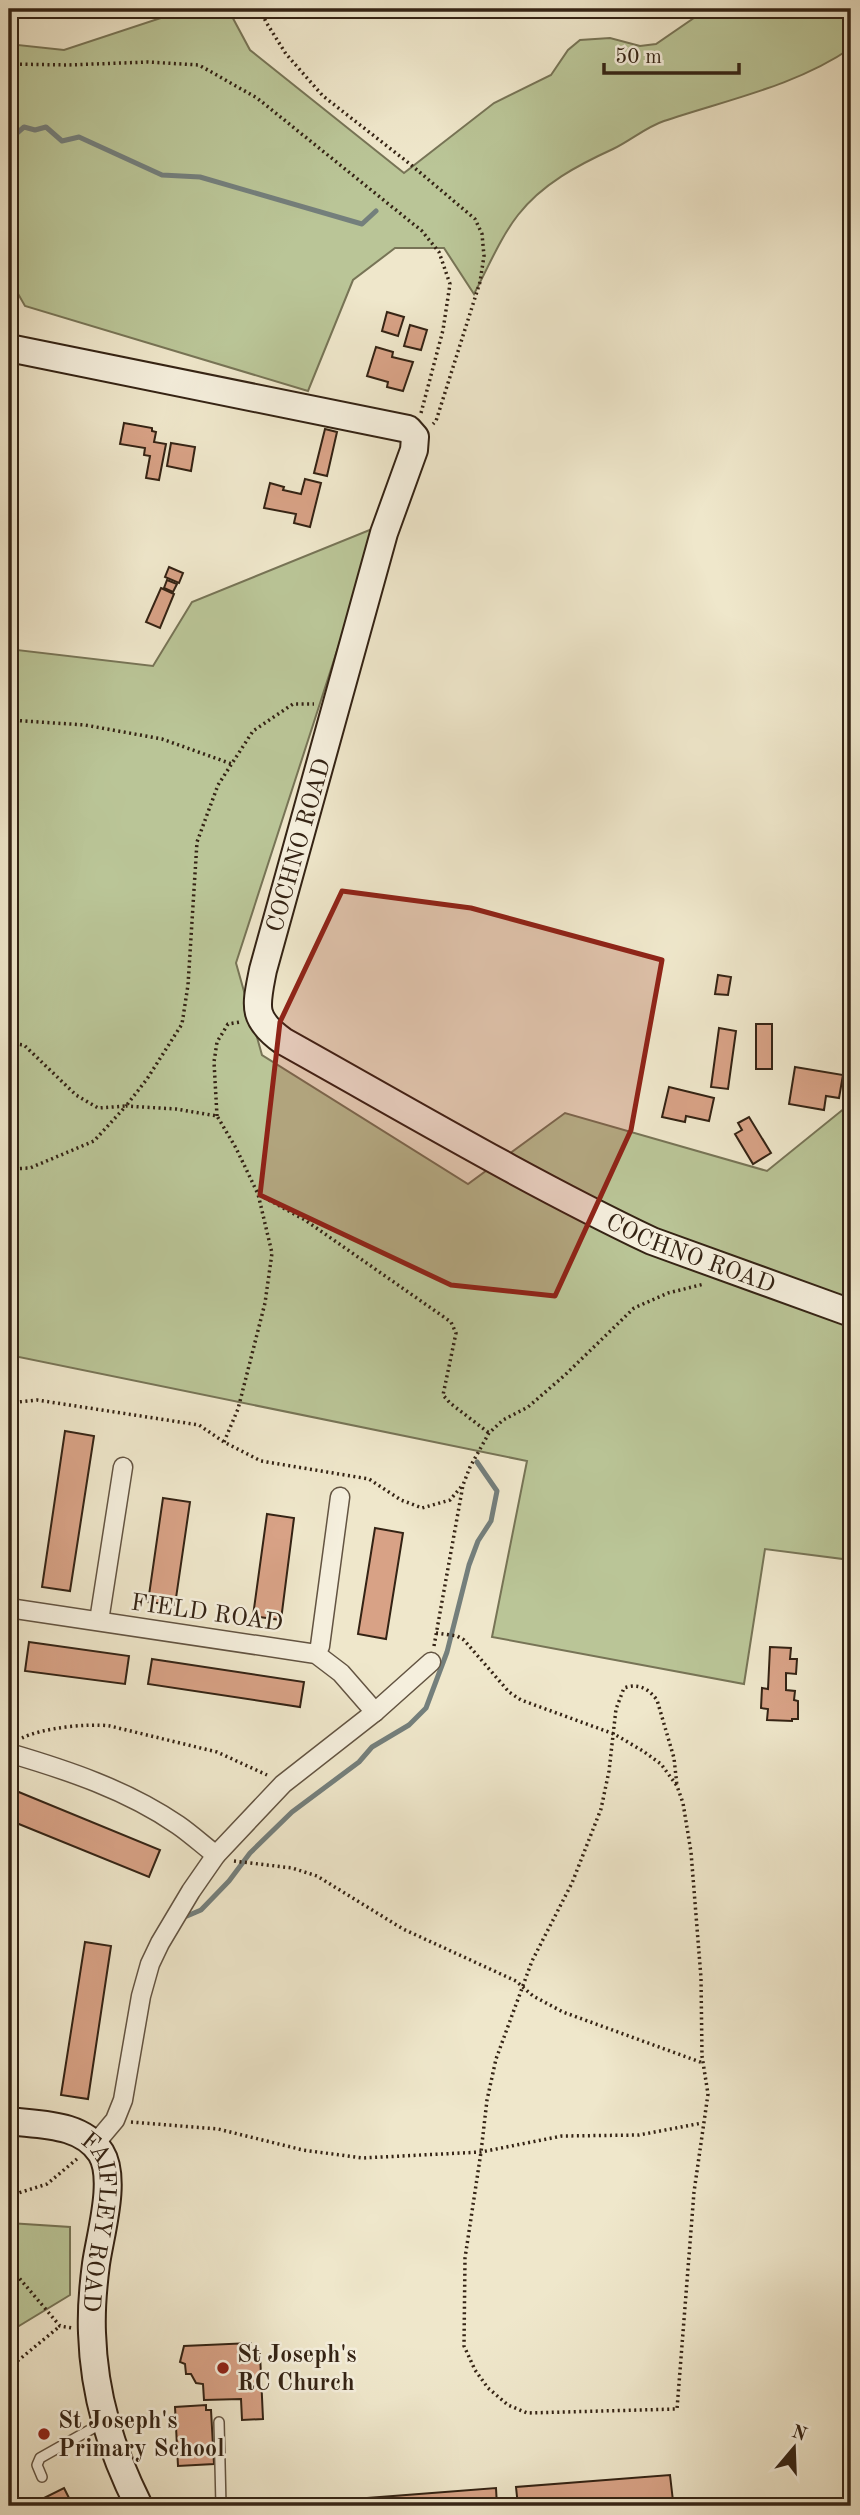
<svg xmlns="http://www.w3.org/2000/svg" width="860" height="2515" font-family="'Old Standard TT',serif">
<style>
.green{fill:#bac597;stroke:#777456;stroke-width:2}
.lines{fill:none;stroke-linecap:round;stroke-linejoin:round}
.stream{stroke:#747f7c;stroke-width:5}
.building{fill:#d8a286;stroke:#342314;stroke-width:2}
.lane-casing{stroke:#635442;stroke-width:12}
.street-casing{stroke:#635442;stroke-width:21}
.secondary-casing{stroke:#342314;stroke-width:30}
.path{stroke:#342314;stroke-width:3.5;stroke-dasharray:2 3.5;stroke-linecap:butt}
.lane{stroke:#f5efdd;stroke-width:9}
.street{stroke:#f5efdd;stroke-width:18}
.secondary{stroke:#f5efdd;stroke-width:26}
.marked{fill:#8f2418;fill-opacity:0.2;stroke:#8f2418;stroke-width:5;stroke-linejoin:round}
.poi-dot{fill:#8f2418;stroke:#f5efdd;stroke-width:2.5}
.labels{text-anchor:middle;stroke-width:5;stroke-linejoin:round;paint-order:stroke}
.street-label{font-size:24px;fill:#342314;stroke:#f5efdd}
.poi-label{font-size:24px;font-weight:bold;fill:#342314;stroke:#f5efdd;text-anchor:start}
</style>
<rect width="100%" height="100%" fill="#efe7cb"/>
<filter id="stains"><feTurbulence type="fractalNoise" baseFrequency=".00286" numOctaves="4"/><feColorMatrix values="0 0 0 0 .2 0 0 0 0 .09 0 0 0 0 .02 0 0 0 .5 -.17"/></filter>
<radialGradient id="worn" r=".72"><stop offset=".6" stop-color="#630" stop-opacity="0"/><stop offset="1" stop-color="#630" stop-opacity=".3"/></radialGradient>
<g class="green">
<path d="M 188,9 L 228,9 L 250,50 L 404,173 L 494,103 L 551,75 L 568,50 L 580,40 L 610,38 L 640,46 L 656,44 L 707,9 L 851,9 L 851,48 C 796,86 726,100 664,121 C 646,127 630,141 613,149 C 578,165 542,184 518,215 C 500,238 488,268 474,294 L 444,248 L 395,248 L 353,280 L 308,391 L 25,306 L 9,278 L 9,44 L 64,50 Z"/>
<polygon points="377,527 236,963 262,1055 468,1184 565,1113 767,1171 851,1103 851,1560 765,1549 744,1684 492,1637 527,1461 9,1355 9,649 153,666 192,602"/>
<polygon points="9,2223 70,2227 70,2295 9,2332"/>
</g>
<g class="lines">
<g class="stream">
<polyline points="9,140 24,127 35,130 46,127 62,141 79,137 162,175 200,177 362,224 376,211"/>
<polyline points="187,1916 201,1910 229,1881 250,1853 292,1812 359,1762 372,1747 409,1725 426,1708 447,1652 469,1565 478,1541 491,1521 497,1491 477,1462"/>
</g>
</g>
<g class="building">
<polygon points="387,312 404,317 398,336 382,331"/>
<polygon points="410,325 427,330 421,350 404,346"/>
<polygon points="376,347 393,352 392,357 413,362 403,391 387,387 388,382 367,376"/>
<polygon points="124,423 152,428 152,431 156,432 154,442 166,444 159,480 146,478 150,456 144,455 145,448 120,444"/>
<polygon points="325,429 337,432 327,476 314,473"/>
<polygon points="171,443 195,447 191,471 167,466"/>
<polygon points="305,479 321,483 310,527 294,523 296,514 264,508 270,483 284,487 283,490 301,494"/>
<polygon points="169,567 183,573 179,583 165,577"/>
<polygon points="167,580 177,584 173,592 164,588"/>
<polygon points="161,588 174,594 160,628 146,622"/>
<polygon points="718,975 731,977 728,995 715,994"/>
<rect x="756" y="1024" width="16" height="45"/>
<polygon points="719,1028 736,1031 728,1089 711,1087"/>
<polygon points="795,1067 843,1075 839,1098 826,1096 824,1110 789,1104"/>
<polygon points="669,1087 714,1098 709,1121 686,1116 685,1122 662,1117"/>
<polygon points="749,1117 771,1153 753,1164 735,1134 742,1130 738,1123"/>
<polygon points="65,1431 94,1436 70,1591 42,1587"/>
<polygon points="163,1498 190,1502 175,1605 148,1602"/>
<polygon points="267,1514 294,1518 281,1620 253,1616"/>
<polygon points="375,1528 403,1533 386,1639 358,1634"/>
<polygon points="29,1642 129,1656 125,1684 25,1671"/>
<polygon points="770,1647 791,1648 790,1659 797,1659 796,1674 786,1673 786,1690 795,1691 794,1700 798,1701 798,1719 792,1719 792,1721 767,1720 768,1709 761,1708 762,1688 768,1689"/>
<polygon points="152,1659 304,1682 300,1707 148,1684"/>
<polygon points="9,1788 160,1850 149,1877 9,1820"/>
<polygon points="85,1942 111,1946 88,2099 61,2095"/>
<polygon points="251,2343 251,2351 260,2354 263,2419 242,2420 241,2399 204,2400 203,2384 196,2383 191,2374 186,2374 185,2364 180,2362 184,2346"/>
<polygon points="206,2405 206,2410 211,2410 214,2464 178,2466 175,2407"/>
<polygon points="670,2475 673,2501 604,2506 518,2506 516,2487"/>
<polygon points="64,2488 72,2504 71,2506 41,2506 38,2501"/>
<polygon points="496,2488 497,2506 343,2506 342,2500"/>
</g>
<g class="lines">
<g class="lane-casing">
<g id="lane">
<polyline points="219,2422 221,2506"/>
<polyline points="42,2477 37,2465 40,2458 104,2422"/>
</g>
</g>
<g class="street-casing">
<g id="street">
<polyline points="9,1608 316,1654 341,1673 375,1712"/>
<polyline points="99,1621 123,1467"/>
<polyline points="316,1654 320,1646 340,1497"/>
<path d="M 9,1753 C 67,1770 127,1790 178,1825 C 191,1834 203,1845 216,1855"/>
<polyline points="94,2145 115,2120 123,2100 141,1996 150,1964 160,1943 191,1891 216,1855 283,1784 375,1712 431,1662"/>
</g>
</g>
<g class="secondary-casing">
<g id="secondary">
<path id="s1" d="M 9,348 L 408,429 L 415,437 L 414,450 L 384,533 L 263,970 C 256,1006 251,1018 283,1041 C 405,1109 526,1181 652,1241 L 851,1313"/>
<path id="s2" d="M 9,2121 C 40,2125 82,2123 101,2153 C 117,2179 100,2235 96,2264 C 93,2287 91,2309 92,2333 C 94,2396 111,2450 139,2506"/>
</g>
</g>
<g class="path">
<polyline points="260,9 266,22 286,54 323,96 410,164 475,219 482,234 484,256 480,282 436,421 433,424"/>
<polyline points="9,64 68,65 148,62 199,65 257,98 422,231 439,252 450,284 443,330 421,413"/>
<polyline points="9,720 85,725 162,739 232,764"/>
<polyline points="9,1043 24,1045 76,1095 98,1108 126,1106 147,1079 182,1024 188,985 197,842 218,785 253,731 293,704 314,704"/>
<polyline points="217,1116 214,1062 217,1042 228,1024 240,1022"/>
<polyline points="9,1169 30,1168 94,1141 126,1106 176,1109 217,1116 236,1148 258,1194 305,1220 451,1322 456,1333 443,1395 450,1403 489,1433"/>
<polyline points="9,1403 37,1400 199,1425 224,1442 261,1461 369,1479 401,1500 422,1508 450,1500 461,1487"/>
<polyline points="224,1442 238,1409 265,1303 272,1253 258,1194"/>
<path d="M 436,1633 L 457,1636 L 464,1640 L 509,1692 L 521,1700 L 614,1734 L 643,1751 L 661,1764 L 677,1786 L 683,1803 L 691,1852 L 701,1978 L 702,2056 L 708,2094 L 694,2192 L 677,2409 L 527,2413 L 508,2405 L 488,2388 L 475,2370 L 464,2346 L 465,2258 L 481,2152 L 487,2100 L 496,2059 L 532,1961 L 572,1883 L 601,1809 L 609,1771 L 616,1709 L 624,1688 C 638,1683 648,1688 657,1700 L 674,1758 L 677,1786"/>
<polyline points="434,1646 463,1485 470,1467 489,1433 503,1420 528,1407 565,1375 634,1308 668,1293 704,1284"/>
<path d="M 22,1738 C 42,1728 88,1723 110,1726 L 217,1752 L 267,1775"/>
<polyline points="234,1861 292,1868 317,1876 403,1929 516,1981 533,1996 563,2012 703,2063"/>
<polyline points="131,2122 218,2129 303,2150 362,2158 481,2152 562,2136 639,2135 702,2123"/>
<polyline points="9,2196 47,2184 77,2159"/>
<polyline points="9,2266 60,2326 72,2328"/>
<polyline points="9,2368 60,2326"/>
</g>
<use href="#lane" class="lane"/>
<use href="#street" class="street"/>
<use href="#secondary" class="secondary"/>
</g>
<path class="marked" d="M 342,891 L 471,908 L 662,960 L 631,1130 L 555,1296 L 451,1285 L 260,1195 L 280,1022 Z"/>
<g class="poi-dot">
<circle cx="223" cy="2368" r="7"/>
<circle cx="44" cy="2434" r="7"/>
</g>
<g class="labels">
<g class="street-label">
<text transform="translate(298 845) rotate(-74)" y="8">COCHNO ROAD</text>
<text dy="8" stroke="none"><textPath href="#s1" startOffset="1514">COCHNO ROAD</textPath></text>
<text transform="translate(207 1612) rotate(8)" y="8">FIELD ROAD</text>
<text dy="8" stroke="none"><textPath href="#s2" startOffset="170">FAIFLEY ROAD</textPath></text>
</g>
<g class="poi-label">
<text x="237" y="2362">St Joseph's<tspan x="237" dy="28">RC Church</tspan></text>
<text x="58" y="2428">St Joseph's<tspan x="58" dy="28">Primary School</tspan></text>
</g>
</g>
<rect width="860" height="2515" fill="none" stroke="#efe7cb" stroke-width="35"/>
<rect x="10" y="10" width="839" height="2494" fill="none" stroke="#342314" stroke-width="3.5"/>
<rect x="18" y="18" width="825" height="2480" fill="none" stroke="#342314" stroke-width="2"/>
<g transform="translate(794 2448) rotate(19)" stroke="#f5efdd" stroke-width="5" paint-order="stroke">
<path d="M0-5L12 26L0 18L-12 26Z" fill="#342314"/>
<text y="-10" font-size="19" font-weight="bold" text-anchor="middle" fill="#342314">N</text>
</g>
<path d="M604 63v10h135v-10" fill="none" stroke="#342314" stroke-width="3.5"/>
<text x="615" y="63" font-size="21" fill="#342314" stroke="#f5efdd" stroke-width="5" paint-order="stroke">50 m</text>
<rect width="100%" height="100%" filter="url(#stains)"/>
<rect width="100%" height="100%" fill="url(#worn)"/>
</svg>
